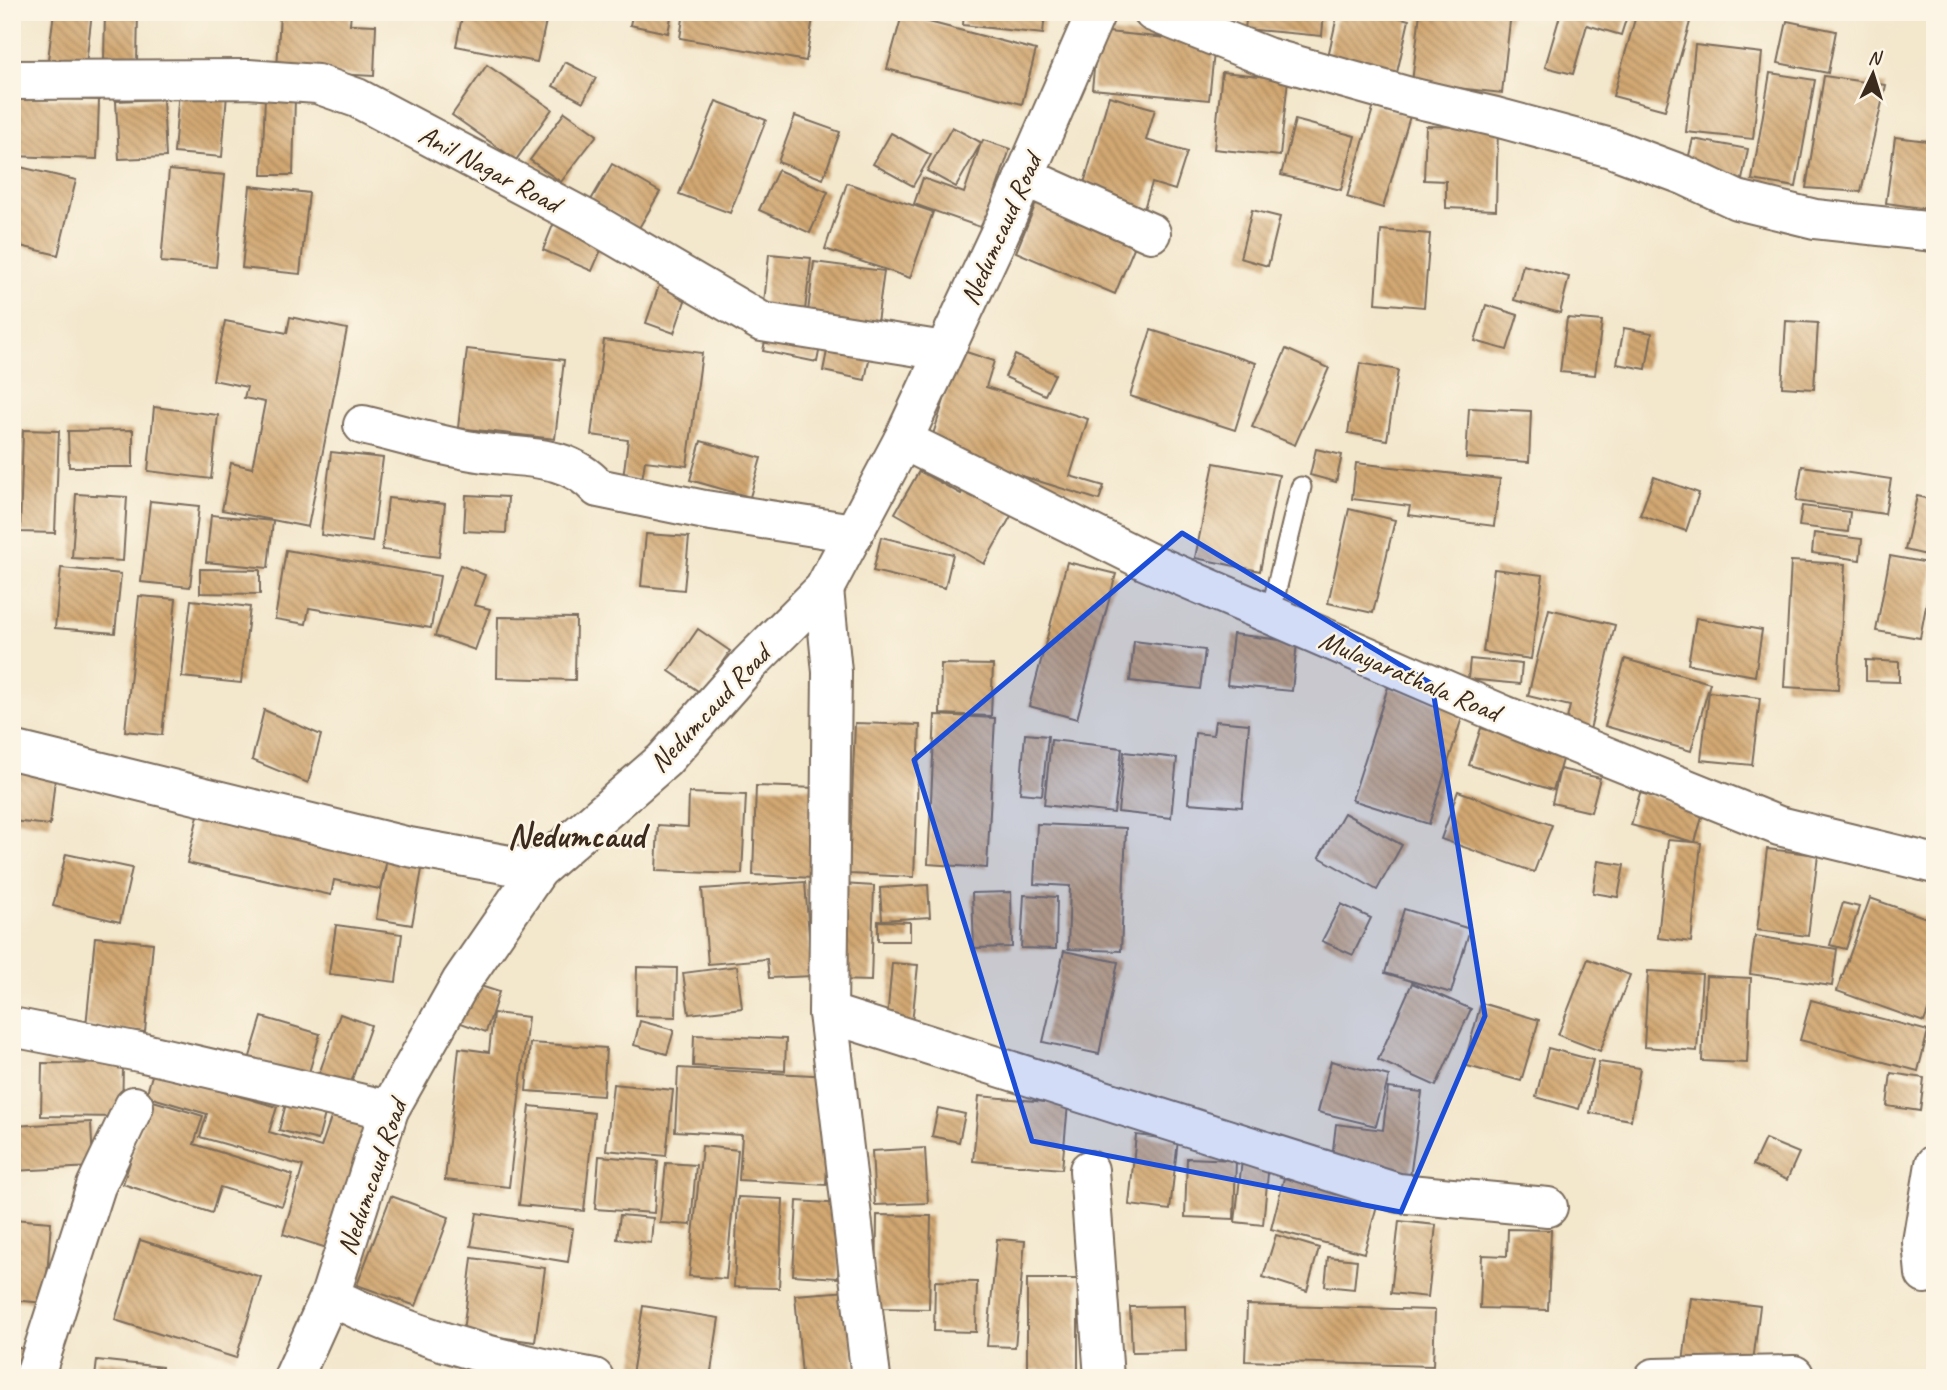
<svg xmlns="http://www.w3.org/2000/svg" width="1947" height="1390" font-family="Caveat,sans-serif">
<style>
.building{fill:url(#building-back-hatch)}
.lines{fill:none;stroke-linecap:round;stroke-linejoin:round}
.lane-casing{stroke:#7b6c5b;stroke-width:23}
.street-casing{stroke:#7b6c5b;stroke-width:42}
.secondary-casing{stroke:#7b6c5b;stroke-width:42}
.lane{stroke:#fff;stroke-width:19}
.street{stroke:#fff;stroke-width:38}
.secondary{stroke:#fff;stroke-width:38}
.marked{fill:#1d4ed8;fill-opacity:0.2;stroke:#1d4ed8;stroke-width:5;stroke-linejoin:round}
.labels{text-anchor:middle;stroke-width:5;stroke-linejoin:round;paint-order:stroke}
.street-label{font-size:28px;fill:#3b2a1e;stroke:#fcf5e5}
.district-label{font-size:35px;font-weight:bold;fill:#3b2a1e;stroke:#fcf5e5}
</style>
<defs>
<pattern id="building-back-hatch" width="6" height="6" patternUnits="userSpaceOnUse" patternTransform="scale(1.75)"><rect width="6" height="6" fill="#d1a772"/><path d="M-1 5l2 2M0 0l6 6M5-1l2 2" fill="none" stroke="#ab885d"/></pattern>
</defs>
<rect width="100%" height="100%" fill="#fcf5e5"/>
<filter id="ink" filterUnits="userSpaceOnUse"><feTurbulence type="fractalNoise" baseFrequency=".0143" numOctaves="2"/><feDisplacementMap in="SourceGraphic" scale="14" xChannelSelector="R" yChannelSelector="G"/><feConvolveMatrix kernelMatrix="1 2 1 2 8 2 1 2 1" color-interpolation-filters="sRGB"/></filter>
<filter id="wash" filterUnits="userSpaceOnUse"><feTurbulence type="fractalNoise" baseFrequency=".00686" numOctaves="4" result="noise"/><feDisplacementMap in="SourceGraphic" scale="28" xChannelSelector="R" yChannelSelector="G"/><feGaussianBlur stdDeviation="1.57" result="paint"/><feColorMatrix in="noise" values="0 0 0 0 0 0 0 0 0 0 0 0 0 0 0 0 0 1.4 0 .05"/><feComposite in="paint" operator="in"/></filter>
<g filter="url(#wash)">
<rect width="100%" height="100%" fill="#f3e7cc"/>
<g id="blocks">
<g class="building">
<polygon points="54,12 92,12 85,73 47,68"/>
<polygon points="105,12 138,12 137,63 104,62"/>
<polygon points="280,12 351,12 350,24 376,25 374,76 277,71"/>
<polygon points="463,12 548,12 537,62 456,46"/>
<polygon points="633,12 672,12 668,33 630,25"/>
<polygon points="684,12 814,12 806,61 680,38"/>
<polygon points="964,12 1045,12 1043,34 963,25"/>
<polygon points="1247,12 1324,12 1322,36 1245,29"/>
<polygon points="1338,12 1379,12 1409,20 1396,77 1327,61"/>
<polygon points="1420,12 1511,12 1502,93 1412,83"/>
<polygon points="1561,12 1626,12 1628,13 1621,35 1587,25 1573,74 1545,67"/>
<polygon points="1637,12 1655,12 1690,22 1665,110 1613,96"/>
<polygon points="902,15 1036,50 1022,104 887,69"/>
<polygon points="1787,21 1836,31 1828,73 1778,63"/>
<polygon points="1098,31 1215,43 1209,100 1092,89"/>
<polygon points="1695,45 1762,53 1753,139 1686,132"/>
<polygon points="565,62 596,78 583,102 553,86"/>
<polygon points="487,65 552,109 516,160 452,115"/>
<polygon points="1222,72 1288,79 1280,156 1214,149"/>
<polygon points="1770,73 1815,80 1796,187 1752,180"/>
<polygon points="1824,76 1886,85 1861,192 1806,188"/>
<polygon points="179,90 227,94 222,157 174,153"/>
<polygon points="265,96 295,97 293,175 262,175"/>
<polygon points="1109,96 1155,109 1146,140 1187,152 1175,190 1152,183 1143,212 1081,194"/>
<polygon points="12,97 99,100 97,159 12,156"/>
<polygon points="163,99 166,157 119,159 116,101"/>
<polygon points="716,101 766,120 730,213 679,194"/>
<polygon points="1374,105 1410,116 1383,208 1347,197"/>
<polygon points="565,112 597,135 561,182 530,160"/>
<polygon points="795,116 840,132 823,179 778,162"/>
<polygon points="1295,120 1355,136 1341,190 1281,175"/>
<polygon points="1426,126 1498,128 1496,210 1446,208 1446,181 1424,180"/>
<polygon points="952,127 982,143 983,140 1010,149 983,228 914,204 923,178 964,193 981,143 956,187 927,171"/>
<polygon points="891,133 931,155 913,186 873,164"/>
<polygon points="1895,137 1935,142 1935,210 1886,203"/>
<polygon points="1693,139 1748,149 1742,180 1686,168"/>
<polygon points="612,164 660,192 639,228 591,200"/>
<polygon points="20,167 76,180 58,255 12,244 12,199"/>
<polygon points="169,170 225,175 216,267 161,262"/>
<polygon points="778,170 828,192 810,233 759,210"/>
<polygon points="847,183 933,212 910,278 825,249"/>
<polygon points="250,186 309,193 300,274 242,268"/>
<polygon points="1039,196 1138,238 1115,294 1016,252"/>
<polygon points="1252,210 1280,217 1268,266 1240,258"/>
<polygon points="557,215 607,236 592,271 543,250"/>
<polygon points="1381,230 1430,234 1424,307 1376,303"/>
<polygon points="769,254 811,258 804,319 763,314"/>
<polygon points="814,262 884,271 876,330 807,320"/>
<polygon points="1523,265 1569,277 1560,313 1514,300"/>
<polygon points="662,277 690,286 674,333 646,323"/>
<polygon points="1486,305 1518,315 1507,350 1475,341"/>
<polygon points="290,317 347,329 308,527 222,510 231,463 252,468 265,402 244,398 247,387 213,380 225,321 287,333"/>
<polygon points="1567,318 1602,321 1595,375 1560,372"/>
<polygon points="1786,321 1818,323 1814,389 1782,387"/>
<polygon points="768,326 822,336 817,362 763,351"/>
<polygon points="1624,328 1652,333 1646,369 1617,364"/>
<polygon points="1151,330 1256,363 1235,430 1130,396"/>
<polygon points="830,336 872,345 865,380 823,371"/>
<polygon points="604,340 702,353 687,466 645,461 642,480 623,478 628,440 591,435"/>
<polygon points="467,349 564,360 555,439 458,428"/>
<polygon points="1286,349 1329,368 1295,445 1252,427"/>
<polygon points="960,350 994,361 986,387 1088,419 1070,476 1104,486 1099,500 929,447"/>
<polygon points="1015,355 1055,374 1045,395 1005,377"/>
<polygon points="1360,363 1398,370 1387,440 1348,433"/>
<polygon points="154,407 218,415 211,479 148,471"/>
<polygon points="1469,408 1531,411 1529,462 1466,458"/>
<polygon points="23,430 59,431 55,533 20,532"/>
<polygon points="133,430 133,467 69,467 68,431"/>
<polygon points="701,441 761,458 750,497 690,480"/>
<polygon points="1316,449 1342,455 1336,482 1310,475"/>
<polygon points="331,452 383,458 372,542 321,535"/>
<polygon points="1214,463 1279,475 1260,571 1195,558"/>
<polygon points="1356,463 1500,479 1494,526 1408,515 1410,506 1352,499"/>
<polygon points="1802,466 1891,479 1885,514 1796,501"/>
<polygon points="919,471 961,494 967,482 1015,509 984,564 895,513"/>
<polygon points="1654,477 1699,493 1686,531 1640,515"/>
<polygon points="76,494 127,497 123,561 72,558"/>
<polygon points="466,495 508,497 506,533 464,531"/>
<polygon points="1917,496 1935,500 1935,557 1905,550"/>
<polygon points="388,498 445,504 439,557 382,550"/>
<polygon points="150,501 199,506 190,587 141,582"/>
<polygon points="1802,506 1850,512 1848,532 1799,526"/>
<polygon points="1349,509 1395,520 1373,613 1328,603"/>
<polygon points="211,515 273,521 268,568 206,562"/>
<polygon points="1814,533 1862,539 1860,560 1812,553"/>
<polygon points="646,534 689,537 684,590 641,586"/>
<polygon points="881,537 953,554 945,588 873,571"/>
<polygon points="286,550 440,576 431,628 309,608 306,624 275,619"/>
<polygon points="1890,556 1934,564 1920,638 1876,631"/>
<polygon points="1791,561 1845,564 1838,690 1784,687"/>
<polygon points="1067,562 1116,574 1077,719 1029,706"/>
<polygon points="460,565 485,575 474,605 490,609 475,650 435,636"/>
<polygon points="61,568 121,574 115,633 55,628"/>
<polygon points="200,569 260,570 260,594 200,593"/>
<polygon points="1494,569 1543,575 1531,659 1483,652"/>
<polygon points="139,596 176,599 162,735 125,731"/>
<polygon points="191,600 250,607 241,683 182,677"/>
<polygon points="1549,609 1615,625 1588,738 1564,732 1570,706 1528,696"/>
<polygon points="498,617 576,618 575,680 497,678"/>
<polygon points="1696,618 1762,630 1755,676 1688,664"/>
<polygon points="698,629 730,651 701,693 669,671"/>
<polygon points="1233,634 1297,642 1292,691 1227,685"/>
<polygon points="1134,641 1205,650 1200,689 1130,681"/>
<polygon points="1470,659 1522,664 1520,684 1468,679"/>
<polygon points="1625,659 1710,683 1691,751 1605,726"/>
<polygon points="1866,660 1899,662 1899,682 1866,681"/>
<polygon points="941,664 993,665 991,716 940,714"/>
<polygon points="1388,687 1464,711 1429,824 1352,800"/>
<polygon points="1709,692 1760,698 1752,765 1701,760"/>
<polygon points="264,710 321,735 308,783 252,760"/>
<polygon points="935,715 995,718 987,868 928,864"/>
<polygon points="1215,721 1249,724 1242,807 1188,803 1195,733 1213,735"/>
<polygon points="855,723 920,725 914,877 849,874"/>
<polygon points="1481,728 1564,753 1553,790 1469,765"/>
<polygon points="1025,734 1048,736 1042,795 1020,793"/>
<polygon points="1051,740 1122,748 1114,813 1044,805"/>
<polygon points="1124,752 1177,758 1171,818 1118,812"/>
<polygon points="15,765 56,769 50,825 12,821"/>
<polygon points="1560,769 1600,778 1591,812 1552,803"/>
<polygon points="756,786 818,788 814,878 753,875"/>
<polygon points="1458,791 1552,825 1534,872 1441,839"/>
<polygon points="689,793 746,795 742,874 656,871 658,825 688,827"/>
<polygon points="1640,793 1704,810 1695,842 1701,843 1691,942 1658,938 1668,840 1694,842 1631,825"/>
<polygon points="200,807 423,864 412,925 376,919 386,864 380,889 334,880 331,895 187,863"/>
<polygon points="1344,813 1402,845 1377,890 1319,857"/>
<polygon points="1037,824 1126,828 1121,951 1068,949 1070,886 1034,884"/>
<polygon points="1767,849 1818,855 1808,936 1757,930"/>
<polygon points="66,854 132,868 120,922 53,906"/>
<polygon points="1598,861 1624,865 1618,897 1593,893"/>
<polygon points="805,882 812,976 769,978 767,959 708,964 702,889"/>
<polygon points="842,884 874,886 871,981 839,980"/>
<polygon points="928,885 930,917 882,920 880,888"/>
<polygon points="1011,892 1012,947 974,948 972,893"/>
<polygon points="1024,895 1057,897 1056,949 1021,948"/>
<polygon points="1870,898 1935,921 1935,992 1924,1022 1837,991"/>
<polygon points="1843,903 1859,907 1846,949 1830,945"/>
<polygon points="1341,904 1371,918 1353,955 1322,941"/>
<polygon points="1404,909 1470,929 1451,993 1385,973"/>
<polygon points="878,921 910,922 910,941 878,941"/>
<polygon points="336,925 402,934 396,982 329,974"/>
<polygon points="1755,936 1837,949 1832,986 1750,974"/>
<polygon points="95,937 153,943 145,1032 86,1026"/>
<polygon points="1064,951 1118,962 1099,1054 1043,1042"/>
<polygon points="1588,959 1630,975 1600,1051 1558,1035"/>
<polygon points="892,963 918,965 911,1033 886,1031"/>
<polygon points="737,966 742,1008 689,1014 683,973"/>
<polygon points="637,967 677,968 676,1017 636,1016"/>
<polygon points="1648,971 1702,974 1697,1051 1644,1047"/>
<polygon points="1706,976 1751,978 1747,1063 1702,1061"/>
<polygon points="471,983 499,992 486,1032 458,1022"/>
<polygon points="1412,983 1471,1009 1436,1086 1378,1060"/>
<polygon points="1811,1000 1928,1031 1918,1071 1800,1040"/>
<polygon points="1481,1003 1539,1020 1521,1081 1464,1065"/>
<polygon points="493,1013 528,1017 509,1187 445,1180 459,1048 489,1052"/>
<polygon points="340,1014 371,1025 349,1088 318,1077"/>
<polygon points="262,1017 320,1034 308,1076 249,1060"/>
<polygon points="640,1021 674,1030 667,1054 634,1045"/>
<polygon points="694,1035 786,1039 785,1071 693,1066"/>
<polygon points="530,1043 606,1048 603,1096 526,1091"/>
<polygon points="1548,1048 1593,1060 1579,1109 1536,1097"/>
<polygon points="1331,1061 1389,1076 1376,1126 1318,1112"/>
<polygon points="1599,1062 1640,1068 1631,1120 1590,1113"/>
<polygon points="42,1063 123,1064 122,1117 41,1116"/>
<polygon points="678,1068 832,1076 826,1185 739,1180 742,1135 675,1131"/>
<polygon points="153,1072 277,1107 269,1132 321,1147 334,1109 370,1118 330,1249 283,1234 303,1166 200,1137 207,1114 146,1096"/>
<polygon points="1891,1073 1924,1078 1920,1111 1887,1106"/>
<polygon points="613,1084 673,1090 666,1156 606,1150"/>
<polygon points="1388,1088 1422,1092 1410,1177 1331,1167 1336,1124 1383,1130"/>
<polygon points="979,1096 1068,1104 1062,1169 973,1161"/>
<polygon points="150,1100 203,1116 194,1144 293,1175 282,1206 220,1187 212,1213 123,1184"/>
<polygon points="286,1104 325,1114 318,1140 279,1130"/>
<polygon points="530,1106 594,1113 584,1211 519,1205"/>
<polygon points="938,1108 965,1114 959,1142 932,1136"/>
<polygon points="91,1122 93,1167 12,1171 12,1126"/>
<polygon points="1136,1135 1178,1140 1170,1210 1129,1205"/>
<polygon points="1765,1139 1799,1153 1787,1180 1753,1165"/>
<polygon points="702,1146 738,1150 726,1279 689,1276"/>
<polygon points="925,1148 928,1203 875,1205 872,1151"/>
<polygon points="599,1156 658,1161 654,1213 595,1209"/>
<polygon points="1187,1158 1236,1160 1234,1219 1185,1217"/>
<polygon points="1242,1160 1269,1163 1263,1225 1235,1222"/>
<polygon points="666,1163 696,1165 691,1225 660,1223"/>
<polygon points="1285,1174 1379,1198 1364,1253 1271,1229"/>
<polygon points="391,1196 449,1217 416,1306 357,1285"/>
<polygon points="738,1197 783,1199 779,1288 734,1287"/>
<polygon points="797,1201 842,1204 838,1278 793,1275"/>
<polygon points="477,1213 573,1228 568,1262 471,1246"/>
<polygon points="620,1215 653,1218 651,1243 617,1239"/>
<polygon points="877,1215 931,1216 929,1309 876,1308"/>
<polygon points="12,1219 51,1222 45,1303 12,1300"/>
<polygon points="1399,1221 1436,1225 1428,1297 1391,1293"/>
<polygon points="1508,1229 1551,1230 1548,1310 1480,1308 1482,1255 1507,1256"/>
<polygon points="1276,1235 1319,1248 1307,1291 1263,1277"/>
<polygon points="997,1239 1025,1241 1015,1347 987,1346"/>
<polygon points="140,1240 261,1277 236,1358 115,1320"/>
<polygon points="1328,1257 1357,1260 1354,1289 1325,1286"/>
<polygon points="472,1258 545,1268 535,1342 463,1332"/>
<rect x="1027" y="1279" width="51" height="91"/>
<polygon points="935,1281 977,1282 976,1332 934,1331"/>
<polygon points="849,1291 855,1371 802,1375 795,1295"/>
<polygon points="1691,1298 1760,1306 1752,1370 1683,1362"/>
<polygon points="1247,1305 1435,1310 1433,1366 1245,1361"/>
<polygon points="643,1306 719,1318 710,1378 649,1378 632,1375"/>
<polygon points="1185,1306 1186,1351 1132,1352 1130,1307"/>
<polygon points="12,1346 26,1350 18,1378 12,1378"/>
<polygon points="97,1360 162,1367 161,1378 95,1378"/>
</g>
</g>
</g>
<g filter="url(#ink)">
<use href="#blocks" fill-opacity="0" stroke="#7b6c5b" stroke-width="2"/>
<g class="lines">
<g class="lane-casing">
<polyline id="lane" points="1270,615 1301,487"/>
</g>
<g class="street-casing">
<g id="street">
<polyline points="1153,12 1267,57 1410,97 1496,117 1611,148 1686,176 1737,200 1815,219 1935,232"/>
<polyline points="12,80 248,79 317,84 357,98 584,218 762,322 944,351"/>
<polyline points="1025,177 1151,233"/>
<path d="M 363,425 C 401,434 439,446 478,452 C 521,459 566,452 598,488 L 705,510 L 853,533"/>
<polyline points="903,440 1146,561 1504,715 1779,826 1935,864"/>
<polyline points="824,589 832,672 828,1013 871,1378"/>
<polyline points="12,750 409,847 538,870"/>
<polyline points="828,1013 1398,1193 1548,1207"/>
<polyline points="12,1027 144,1053 389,1110"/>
<polyline points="1089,1170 1104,1378"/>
<polyline points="1925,1274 1922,1242 1935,1164"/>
<path d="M 330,1296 C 413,1338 503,1361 594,1378"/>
<polyline points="34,1378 96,1186 134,1106"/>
<polyline points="1654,1378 1794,1375"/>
</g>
</g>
<g class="secondary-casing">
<polyline id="secondary" points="293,1378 330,1296 389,1110 461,982 538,870 664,760 749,664 824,589 903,440 1004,224 1096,12"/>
</g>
<use href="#lane" class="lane"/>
<use href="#street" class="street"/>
<use href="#secondary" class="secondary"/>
</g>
</g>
<path class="marked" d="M 1182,533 L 1432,684 L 1485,1016 L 1401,1212 L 1032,1141 L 914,760 Z"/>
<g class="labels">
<g class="street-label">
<text transform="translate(490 168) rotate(28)" y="10">Anil Nagar Road</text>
<text transform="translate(1000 229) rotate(-66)" y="10">Nedumcaud Road</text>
<text transform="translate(1410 675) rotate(23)" y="10">Mulayarathala Road</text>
<text transform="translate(709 708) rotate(-47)" y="10">Nedumcaud Road</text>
<text transform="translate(371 1177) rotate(-71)" y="10">Nedumcaud Road</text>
</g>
<g class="district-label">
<text x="576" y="847">Nedumcaud</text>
</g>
</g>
<rect width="1947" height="1390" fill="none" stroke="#fcf5e5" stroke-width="42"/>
<g transform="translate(1873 74) rotate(4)" stroke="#fcf5e5" stroke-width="5" paint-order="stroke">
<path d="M0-5L12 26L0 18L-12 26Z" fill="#3b2a1e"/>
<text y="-10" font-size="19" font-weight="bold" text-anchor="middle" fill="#3b2a1e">N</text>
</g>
</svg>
